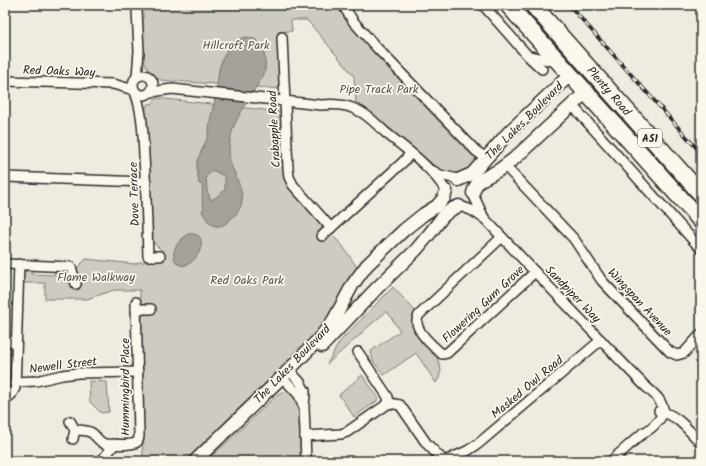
<svg xmlns="http://www.w3.org/2000/svg" width="706" height="466" font-family="Kalam,sans-serif">
<style>
.green{fill:#cecbc2;stroke:#7c7b76}
.water{fill:#a4a29a;stroke:#74726e;fill-rule:evenodd}
.lines{fill:none;stroke-linecap:round;stroke-linejoin:round}
.street-casing{stroke:#2b2b2b;stroke-width:12}
.secondary-casing{stroke:#2b2b2b;stroke-width:15}
.highway-casing{stroke:#2b2b2b;stroke-width:19}
.street{stroke:#fbf7ec;stroke-width:9}
.secondary{stroke:#fbf7ec;stroke-width:12}
.highway{stroke:#fbf7ec;stroke-width:16}
.rail-casing{stroke:#2b2b2b;stroke-width:3.5}
.rail{stroke:#fbf7ec;stroke-width:2;stroke-dasharray:6;stroke-linecap:butt}
.labels{text-anchor:middle;stroke-width:3.5;stroke-linejoin:round;paint-order:stroke}
.shield{fill:#fbf7ec;stroke:#696865;stroke-width:1}
.shield-label{font-size:11px;font-weight:bold;fill:#2b2b2b}
.park-label{font-size:12px;fill:#545351;stroke:#fbf7ec}
.street-label{font-size:12px;fill:#2b2b2b;stroke:#fbf7ec}
</style>
<rect width="100%" height="100%" fill="#eeebe0"/>
<filter id="ink" filterUnits="userSpaceOnUse"><feTurbulence type="fractalNoise" baseFrequency=".025" numOctaves="2"/><feDisplacementMap in="SourceGraphic" scale="8" xChannelSelector="R" yChannelSelector="G"/><feConvolveMatrix kernelMatrix="1 2 1 2 8 2 1 2 1" color-interpolation-filters="sRGB"/></filter>
<g filter="url(#ink)">
<g class="green">
<polygon points="139,5 337,5 477,157 478,159 476,165 460,175 443,173 370,112 356,104 354,76 307,20 291,20 292,31 278,32 282,89 160,80 152,74 148,69 143,58"/>
<path d="M 157,98 L 282,112 L 285,168 L 323,224 L 320,234 L 330,233 L 342,245 L 358,269 L 338,306 L 321,329 L 314,334 L 301,348 L 298,355 L 189,461 L 143,461 L 140,322 L 142,316 L 147,313 L 140,302 L 140,290 L 114,290 L 87,299 L 45,299 L 45,283 L 22,283 L 23,274 L 26,271 L 31,269 L 31,274 L 54,275 L 55,269 C 58,270 62,269 65,270 C 73,272 73,285 74,291 L 80,289 L 77,269 L 78,267 L 86,259 L 135,264 L 139,262 L 164,261 L 164,253 L 151,240 L 145,120 C 145,114 145,109 148,103 L 152,104 Z"/>
<polygon points="393,287 416,312 412,318 413,324 437,357 441,370 439,378 436,383 416,353 384,375 373,361 371,351 400,331 387,311 362,332 362,333 327,364 339,343 343,338"/>
<polygon points="362,375 378,397 377,401 354,417 339,395"/>
<polygon points="89,381 107,382 109,412 101,413 90,402"/>
<polygon points="288,391 294,394 298,400 301,461 206,461 224,445 275,397 283,392"/>
</g>
<g class="water">
<path d="M 248,37 C 256,39 261,42 263,50 C 265,56 266,64 265,71 C 264,75 261,79 259,82 C 251,98 234,118 231,136 C 230,143 228,152 230,160 C 230,164 232,168 234,171 C 241,191 249,202 232,218 C 227,223 222,227 216,226 C 208,224 205,217 202,211 L 204,208 C 201,201 203,192 202,184 L 199,184 L 197,170 L 197,162 L 200,154 L 207,139 L 209,131 L 210,121 L 216,95 L 219,69 L 222,60 L 229,46 L 236,41 L 242,38 ZM 213,170 L 225,177 L 225,190 L 215,198 L 211,200 L 207,191 L 206,177 Z"/>
<path d="M 188,234 C 210,231 201,258 188,264 C 177,270 171,257 175,248 C 178,242 183,238 188,234 Z"/>
</g>
<g class="lines">
<g class="street-casing">
<g id="street">
<polyline points="136,5 137,10 139,51 137,77"/>
<polyline points="343,5 353,21 377,48 476,151 486,158"/>
<polyline points="483,5 528,56 542,69"/>
<polyline points="282,37 288,168 289,177 293,185 331,228"/>
<polyline points="529,56 558,62"/>
<circle cx="143" cy="85" r="10"/>
<polyline points="5,81 113,84 134,90"/>
<path d="M 135,92 C 143,113 143,135 144,156 C 146,189 147,222 148,256 L 160,256"/>
<path d="M 151,92 L 172,89 L 321,105 C 334,104 345,104 357,110 C 369,115 377,125 386,133 C 407,150 432,167 446,191"/>
<polyline points="572,105 701,249"/>
<polyline points="505,166 574,239 602,281 670,352 677,355 684,353 701,334"/>
<polyline points="433,171 440,175 458,179"/>
<polyline points="5,177 146,182"/>
<polyline points="473,194 484,218"/>
<path d="M 460,206 L 471,210 L 485,219 L 535,272 L 644,385 C 654,394 661,398 664,412 C 658,423 652,428 641,435"/>
<polyline points="322,236 403,162 411,153"/>
<path d="M 502,237 L 419,315 C 418,317 417,319 417,321 C 416,332 435,348 442,354 L 447,353 L 535,272"/>
<polyline points="5,264 71,267 76,284"/>
<polyline points="136,309 151,309"/>
<polyline points="5,341 16,342"/>
<polyline points="358,352 388,397 389,403"/>
<polyline points="289,370 300,382 305,391 305,396 304,406 306,461"/>
<polyline points="282,377 299,395 303,405"/>
<polyline points="15,382 36,381 62,375 78,373 138,372"/>
<polyline points="5,400 11,395 15,388 19,264"/>
<path d="M 659,411 C 678,415 688,430 701,443"/>
<polyline points="70,421 75,430 73,439"/>
<path d="M 75,430 C 80,430 87,430 92,433 C 97,437 99,442 105,444 C 112,444 132,446 137,442 C 139,440 139,438 139,435 L 136,302"/>
<polyline points="305,436 341,434 347,432 389,403 400,405 427,444 443,460"/>
<polyline points="447,460 467,451 478,444 601,340"/>
<polyline points="101,461 115,444"/>
<polyline points="611,461 644,432"/>
</g>
</g>
<g class="secondary-casing">
<g id="secondary">
<polyline points="458,180 472,174 509,132 571,74"/>
<polyline points="473,193 475,187 479,181 499,170 515,158 586,92"/>
<polyline points="322,346 377,288 416,250 431,232 443,216 452,209 459,206"/>
<polyline points="195,461 282,377 319,339 333,321 353,284 367,265 404,230 424,214 437,206 444,198 446,191"/>
</g>
</g>
<g class="highway-casing">
<g id="highway">
<polyline points="508,5 701,221"/>
<polyline points="533,5 701,194"/>
</g>
</g>
<use href="#street" class="street"/>
<use href="#secondary" class="secondary"/>
<use href="#highway" class="highway"/>
<g class="rail-casing">
<polyline id="rail" points="569,5 701,153"/>
</g>
<use href="#rail" class="rail"/>
</g>
</g>
<g class="labels">
<rect class="shield" x="638" y="129" width="24" height="18" rx="3"/>
<g class="shield-label">
<text x="650" y="142">A51</text>
</g>
<g class="park-label">
<text x="236" y="49">Hillcroft Park</text>
<text x="379" y="93">Pipe Track Park</text>
<text x="96" y="281">Flame Walkway</text>
<text x="247" y="284">Red Oaks Park</text>
</g>
<g class="street-label">
<text transform="translate(59 71) rotate(2)" y="4">Red Oaks Way</text>
<text transform="translate(609 91) rotate(49)" y="4">Plenty Road</text>
<text transform="translate(524 121) rotate(-45)" y="4">The Lakes Boulevard</text>
<text transform="translate(274 129) rotate(-93)" y="4">Crabapple Road</text>
<text transform="translate(134 194) rotate(-92)" y="4">Dove Terrace</text>
<text transform="translate(573 294) rotate(46)" y="4">Sandpiper Way</text>
<text transform="translate(640 302) rotate(47)" y="4">Wingspan Avenue</text>
<text transform="translate(483 304) rotate(-43)" y="4">Flowering Gum Grove</text>
<text transform="translate(292 364) rotate(-46)" y="4">The Lakes Boulevard</text>
<text transform="translate(63 365) rotate(-7)" y="4">Newell Street</text>
<text transform="translate(125 387) rotate(-90)" y="4">Hummingbird Place</text>
<text transform="translate(527 387) rotate(-40)" y="4">Masked Owl Road</text>
</g>
</g>
<rect width="706" height="466" fill="none" stroke="#fbf7ec" stroke-width="20"/>
<rect x="10" y="10" width="686" height="446" fill="none" stroke="#2b2b2b" stroke-width="1.5" filter="url(#ink)"/>
</svg>
